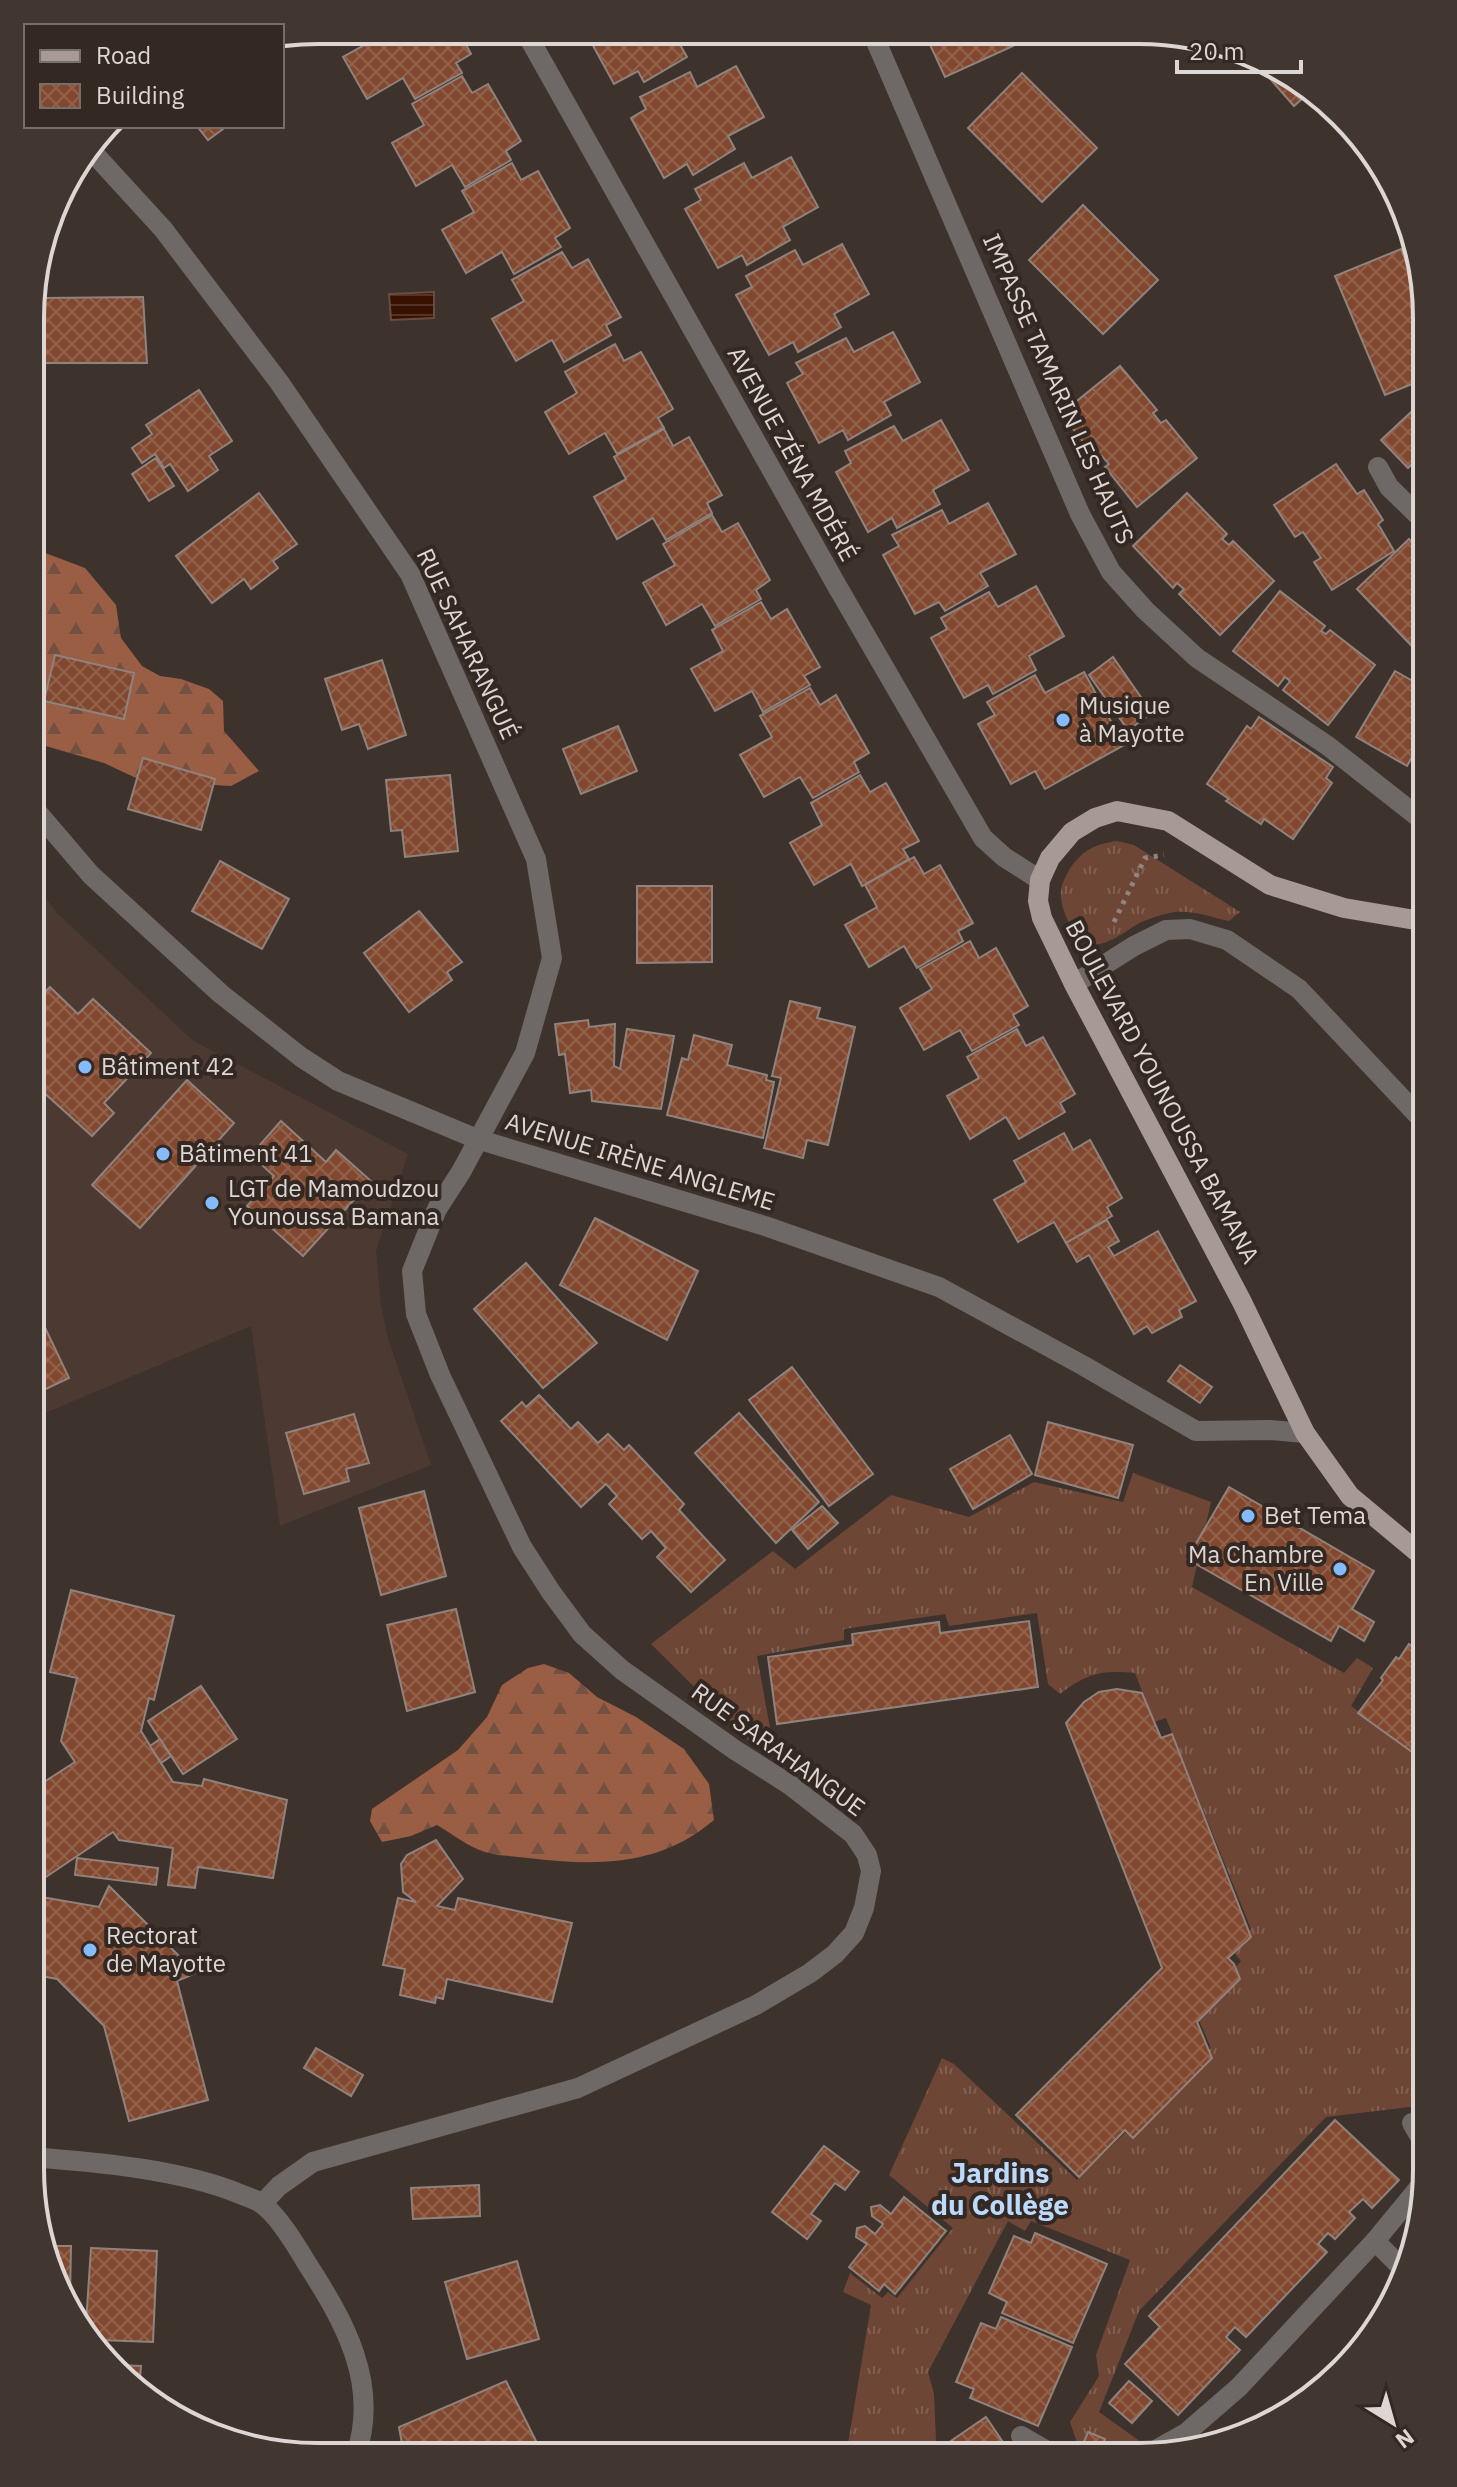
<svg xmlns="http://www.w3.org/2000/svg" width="1457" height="2487" font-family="'IBM Plex Sans',sans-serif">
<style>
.built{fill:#4c3a32}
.grass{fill:url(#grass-tufts)}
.forest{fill:url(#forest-firs)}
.water{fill:url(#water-rules);stroke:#6a4c3f;stroke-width:2}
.building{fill:url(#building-cross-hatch);stroke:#90827c;stroke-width:2}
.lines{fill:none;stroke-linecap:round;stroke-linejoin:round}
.path{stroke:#8f8581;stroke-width:5;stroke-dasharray:4 6;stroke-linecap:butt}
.minor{stroke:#6e6866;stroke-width:20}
.major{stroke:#a79a95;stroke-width:20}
.poi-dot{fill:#86bbfb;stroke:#342823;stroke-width:3}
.labels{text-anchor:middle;stroke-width:8;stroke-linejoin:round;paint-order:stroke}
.street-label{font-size:24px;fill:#ddd6d2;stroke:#342823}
.poi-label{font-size:24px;fill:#ddd6d2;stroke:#342823;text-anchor:start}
.quarter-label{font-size:28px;font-weight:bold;fill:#bcd9fe;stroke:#342823}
.rim{fill:none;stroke:#ddd6d2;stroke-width:4}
</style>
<defs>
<pattern id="grass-tufts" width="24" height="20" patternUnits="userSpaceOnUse" patternTransform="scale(2)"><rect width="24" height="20" fill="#6e4635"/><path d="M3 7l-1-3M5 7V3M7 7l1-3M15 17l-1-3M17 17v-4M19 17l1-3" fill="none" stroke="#826051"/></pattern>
<pattern id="forest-firs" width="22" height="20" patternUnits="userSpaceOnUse" patternTransform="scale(2)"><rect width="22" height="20" fill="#995e44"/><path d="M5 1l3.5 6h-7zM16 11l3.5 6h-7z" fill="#725042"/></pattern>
<pattern id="water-rules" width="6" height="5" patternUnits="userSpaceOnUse" patternTransform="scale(2)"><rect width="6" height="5" fill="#391100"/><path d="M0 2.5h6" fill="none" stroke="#553324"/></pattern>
<pattern id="building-cross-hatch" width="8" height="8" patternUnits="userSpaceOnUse" patternTransform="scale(2)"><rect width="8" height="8" fill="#81482f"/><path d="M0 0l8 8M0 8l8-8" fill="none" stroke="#92624c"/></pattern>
</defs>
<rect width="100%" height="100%" fill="#3e322d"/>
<polygon class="built" points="32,880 56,912 192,1040 408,1154 376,1251 381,1306 387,1335 431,1465 280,1526 251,1326 31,1419"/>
<g class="grass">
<path d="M 1117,841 L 1134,845 L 1240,912 L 1229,921 C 1211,917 1193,910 1174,912 C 1164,914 1153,917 1144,921 C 1131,926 1108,947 1094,944 C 1074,941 1059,909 1061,890 C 1062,883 1067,873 1071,867 C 1084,849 1096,844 1117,841 Z"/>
<path d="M 1133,1473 L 1211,1502 L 1192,1587 L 1344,1673 L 1357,1658 L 1373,1668 L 1351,1706 L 1426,1762 L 1426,2105 L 1326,2117 L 1139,2311 L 1099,2412 L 1141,2442 L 1117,2457 L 1082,2457 L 1070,2422 L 1099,2376 L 1096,2355 L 1130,2260 L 1031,2221 L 1025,2231 L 1008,2221 L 928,2372 L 934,2394 L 936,2441 L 916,2456 L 846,2456 L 871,2305 L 843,2292 L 850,2273 L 882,2298 L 888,2292 L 897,2298 L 953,2228 L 889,2175 L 942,2058 L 954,2064 L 1077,2180 L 1211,2048 L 1196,2013 L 1241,1961 L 1231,1949 L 1251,1929 L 1166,1718 L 1154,1722 L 1135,1673 C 1101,1670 1088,1673 1060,1694 L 1048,1684 L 1037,1613 L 949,1626 L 945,1614 L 844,1629 L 844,1640 L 757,1656 L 770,1728 L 752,1744 L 651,1644 L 773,1551 L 795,1569 L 891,1495 L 969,1517 L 1034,1482 L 1123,1502 Z"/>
</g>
<g class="forest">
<polygon points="32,548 85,568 116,605 121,638 142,666 160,676 181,679 209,689 223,701 224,731 259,771 231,786 182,783 151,785 104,763 32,742"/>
<path d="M 544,1664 L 569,1673 L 597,1697 L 636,1717 L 684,1749 L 709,1784 L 714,1820 C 659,1867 596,1866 528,1858 C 514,1856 498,1856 485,1852 C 469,1847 452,1834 437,1825 L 411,1836 L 382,1842 L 370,1821 L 372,1809 L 458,1750 L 487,1717 L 502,1685 L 528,1668 Z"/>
</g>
<polygon class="water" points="434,292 434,318 391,320 389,294"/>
<g class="building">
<polygon points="370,30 458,30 471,54 456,63 462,73 415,99 403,78 367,99 343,57 375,39"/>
<polygon points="585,31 701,31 679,43 687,57 644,82 638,71 614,84"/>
<polygon points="929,32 1007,32 1013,46 945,77 925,34"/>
<polygon points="736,66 764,117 728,136 735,149 693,175 687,164 664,178 631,118 646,109 640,97 690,72 697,87"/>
<polygon points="1266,70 1313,89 1294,106 1264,72"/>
<polygon points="1022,73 1097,148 1042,202 968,128"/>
<polygon points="462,76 472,93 488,84 521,141 506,151 511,160 465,187 452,165 416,186 392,143 424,125 412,104"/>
<polygon points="197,126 227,126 208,140"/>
<polygon points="791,157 818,207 783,227 790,240 747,265 742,255 718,268 685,209 701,200 695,189 744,163 752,178"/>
<polygon points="512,163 521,180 538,171 570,228 555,238 561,247 514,274 502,252 466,273 442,230 474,212 462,191"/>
<polygon points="1083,205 1158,280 1103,334 1029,260"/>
<polygon points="842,244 869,294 834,314 841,327 798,352 793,342 769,355 736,295 752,287 746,276 795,250 803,265"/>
<polygon points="1401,249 1425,307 1427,318 1427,378 1385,395 1335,276"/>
<polygon points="562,252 572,268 588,259 621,317 606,325 611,335 564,362 552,340 516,361 492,319 524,301 512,280"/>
<polygon points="143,297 147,363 43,363 43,298"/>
<polygon points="893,332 920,382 884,402 891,415 848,440 843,430 819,443 787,383 803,374 796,363 846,338 854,352"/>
<polygon points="615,344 624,361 641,352 673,409 658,418 664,428 617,454 605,433 569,454 545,412 577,393 565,372"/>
<polygon points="1120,366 1157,410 1153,413 1161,423 1166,420 1197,458 1137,507 1105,467 1109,464 1101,455 1097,459 1061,414"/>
<polygon points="199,390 232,441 209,456 218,470 188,491 170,464 164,468 155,454 142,463 132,448 152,434 146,425"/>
<polygon points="1427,397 1427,474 1415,461 1408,468 1381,440"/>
<polygon points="941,420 969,470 933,490 940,504 897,528 892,518 868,532 836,472 851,463 845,451 894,426 903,441"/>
<polygon points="664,429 673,446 689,437 722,495 707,503 712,513 666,540 653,518 617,539 594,497 626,479 614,457"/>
<polygon points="156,458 174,486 149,501 132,474"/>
<polygon points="1336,464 1357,494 1364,490 1383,520 1378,524 1394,551 1332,590 1314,562 1321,558 1303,532 1295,537 1274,505"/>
<polygon points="259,493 297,544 273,561 278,568 251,589 244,579 212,603 176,556"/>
<polygon points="1187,493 1227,534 1222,539 1229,545 1233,541 1274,581 1220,635 1179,594 1184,589 1177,583 1173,588 1133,546"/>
<polygon points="988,503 1016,554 980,573 988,586 945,611 939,602 915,614 883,555 899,546 892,535 942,510 949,524"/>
<polygon points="712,515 722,532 738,523 770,580 756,590 761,599 715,626 702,604 666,625 643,583 675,565 663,544"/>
<polygon points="1409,539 1427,557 1427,662 1357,589"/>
<polygon points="1036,586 1064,636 1029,656 1036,670 993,694 988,685 964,698 931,638 947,629 941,618 989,592 998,607"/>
<polygon points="1280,591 1325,626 1321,631 1326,634 1330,630 1375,665 1328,725 1283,690 1290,681 1285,677 1278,686 1233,651"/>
<polygon points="761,602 771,619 787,609 820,667 804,676 810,685 763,712 752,691 715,711 691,669 723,651 712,630"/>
<polygon points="55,655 134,673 124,719 44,701"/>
<polygon points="1113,657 1152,713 1128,730 1089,675"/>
<polygon points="382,660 406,735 368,749 359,724 342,730 325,679"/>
<polygon points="1395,671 1427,689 1427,772 1417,766 1420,761 1412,757 1407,766 1356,737"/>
<polygon points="1084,672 1124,745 1045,789 1035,771 1011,784 978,724 995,715 987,702 1035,675 1045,693"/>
<polygon points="810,688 820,705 836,695 869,753 854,762 859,772 813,798 800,777 764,797 740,755 772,737 760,716"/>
<polygon points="1259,717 1333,767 1326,778 1332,783 1293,839 1264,819 1261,824 1226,801 1229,799 1207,784 1247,726 1251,729"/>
<polygon points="618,726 637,771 581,794 563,749"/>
<polygon points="143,758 215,779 201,830 128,809"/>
<polygon points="450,775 458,851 405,857 402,830 391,831 386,780"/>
<polygon points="860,775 870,792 886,783 919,841 903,849 909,859 862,886 851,864 814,885 790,843 822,825 811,803"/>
<polygon points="914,857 924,874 940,865 973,923 958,931 963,941 917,968 904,946 869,967 845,925 877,907 865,885"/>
<polygon points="220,861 289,899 262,949 192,911"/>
<polygon points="637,886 712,886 712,962 637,963"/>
<polygon points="419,911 462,962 447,972 452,980 409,1012 364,953"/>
<polygon points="970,941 979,958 996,948 1028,1006 1013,1015 1019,1025 972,1051 960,1030 924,1050 900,1008 932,989 920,969"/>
<polygon points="50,987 78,1014 93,999 151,1053 104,1103 114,1113 92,1136 31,1081 31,1006"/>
<polygon points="790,1001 820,1008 817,1018 855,1027 828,1145 807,1140 803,1158 764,1148 781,1078 772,1076"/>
<polygon points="588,1020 589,1027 615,1024 614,1066 620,1069 627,1029 674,1036 661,1109 592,1101 591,1090 570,1093 565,1054 559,1055 555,1024"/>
<polygon points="1017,1029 1026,1046 1043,1037 1075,1094 1060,1103 1065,1112 1019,1139 1006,1117 970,1139 947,1096 979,1078 967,1057"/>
<polygon points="694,1035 732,1045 727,1065 767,1075 766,1080 774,1082 763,1138 667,1115 682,1058 688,1060"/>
<polygon points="187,1080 234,1123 140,1228 92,1185"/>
<polygon points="281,1121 326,1162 336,1150 371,1181 303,1256 247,1206 274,1176 251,1155"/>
<polygon points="1064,1133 1073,1150 1090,1140 1122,1198 1107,1207 1112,1216 1066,1243 1054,1222 1018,1242 994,1200 1026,1182 1014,1161"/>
<polygon points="595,1218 698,1271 667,1340 560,1285"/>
<polygon points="1107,1220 1119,1241 1108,1247 1114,1256 1158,1231 1196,1301 1179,1310 1182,1317 1152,1333 1147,1326 1134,1334 1089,1255 1077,1262 1066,1243"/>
<polygon points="526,1263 597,1343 543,1388 474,1309"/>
<polygon points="31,1298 69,1378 31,1396"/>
<polygon points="1180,1365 1212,1387 1200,1403 1168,1381"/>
<polygon points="792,1367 873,1474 829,1506 749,1400"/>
<polygon points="539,1395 571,1429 578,1422 598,1443 608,1434 624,1450 629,1445 684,1504 679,1510 725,1560 691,1592 657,1557 666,1548 651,1531 642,1539 609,1504 617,1496 606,1484 581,1507 501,1421 522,1402 526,1407"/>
<polygon points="739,1413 819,1502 776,1543 695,1453"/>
<polygon points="354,1414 369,1463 346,1469 349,1481 304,1494 286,1433"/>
<polygon points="1048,1422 1133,1445 1118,1498 1035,1475"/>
<polygon points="1010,1435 1032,1474 973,1509 950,1469"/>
<polygon points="1229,1487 1374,1571 1352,1609 1374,1622 1364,1641 1339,1626 1331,1641 1187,1559"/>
<polygon points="424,1491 446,1576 381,1595 359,1508"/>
<polygon points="822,1506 838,1523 808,1549 792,1530"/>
<polygon points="71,1590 174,1616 154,1700 149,1698 141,1731 173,1782 202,1786 204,1779 287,1800 273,1878 198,1867 195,1888 168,1885 173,1848 119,1840 113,1832 31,1887 30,1791 75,1762 61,1741 77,1678 50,1672"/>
<polygon points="456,1609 475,1692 407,1711 387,1625"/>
<polygon points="1029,1621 1038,1687 777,1724 768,1657 853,1645 852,1634 939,1622 940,1633"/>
<polygon points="1409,1644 1427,1656 1426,1762 1358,1713 1383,1680 1381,1678 1396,1657 1399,1659"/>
<polygon points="201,1686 237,1739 183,1774 148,1721"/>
<polygon points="1117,1689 1142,1693 1161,1738 1172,1734 1251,1937 1228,1958 1234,1964 1240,1979 1197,2022 1212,2058 1133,2138 1125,2130 1079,2177 1016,2115 1162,1968 1066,1723 1084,1702 1099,1692"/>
<polygon points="160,1739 171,1756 161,1763 150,1746"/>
<polygon points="436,1840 463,1879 437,1906 455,1910 458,1898 572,1923 552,2002 447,1979 443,1999 436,1997 435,2003 400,1995 405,1969 383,1965 398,1898 416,1902 403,1892 401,1864 407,1855"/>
<polygon points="77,1858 158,1868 156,1885 75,1875"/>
<polygon points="109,1886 196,1973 177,1981 208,2100 129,2121 104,2026 57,1979 30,1974 30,1895 99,1907"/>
<polygon points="316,2048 363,2075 351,2096 304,2068"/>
<polygon points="1335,2120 1399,2180 1372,2208 1363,2199 1349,2212 1355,2218 1335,2239 1328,2233 1318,2244 1327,2252 1246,2337 1235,2327 1226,2337 1240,2350 1178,2415 1125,2364 1160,2327 1149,2316"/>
<polygon points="824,2146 859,2172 845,2190 835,2183 811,2214 821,2221 807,2239 772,2212"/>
<polygon points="479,2185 480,2216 413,2219 411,2188"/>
<polygon points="904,2197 946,2231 895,2294 884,2284 879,2291 849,2267 867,2244 856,2237 857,2228 865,2226 875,2234 883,2224 872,2216 871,2207 880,2205 891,2214"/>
<polygon points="1035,2233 1107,2264 1073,2343 1002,2313 1007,2302 989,2293 1014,2236 1031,2243"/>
<polygon points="45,2246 71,2246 70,2297 66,2298 52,2279"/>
<polygon points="91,2248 157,2251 153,2342 99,2340 86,2324"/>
<polygon points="517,2261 539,2339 467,2359 445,2282"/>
<polygon points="1001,2317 1072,2347 1038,2426 970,2398 974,2389 956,2382 981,2323 996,2329"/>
<polygon points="117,2365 141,2366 139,2393"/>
<polygon points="506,2381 543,2455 404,2455 399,2427"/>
<polygon points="1129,2381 1152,2401 1132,2423 1109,2403"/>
<polygon points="986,2417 1013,2457 929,2456"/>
<polygon points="1088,2432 1105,2439 1098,2456 1081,2449"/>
</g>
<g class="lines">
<polyline class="path" points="1114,922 1145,858 1164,855"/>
<g class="minor">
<polyline points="525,31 837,586 983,838 1004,857 1040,880"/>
<polyline points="872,32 1080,514 1111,572 1145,610 1197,658 1328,746 1427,824"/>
<polyline points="88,153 98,158 163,229 279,382 410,574 536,859 552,958 525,1053 461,1172 437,1209 412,1271 416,1314 440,1375 522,1547 551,1592 582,1634 622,1670 735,1750 790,1785 853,1834 867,1855 871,1871 864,1908 854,1933 835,1954 810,1973 756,2005 578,2088 313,2162 279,2186 262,2204"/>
<polyline points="1378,467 1389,487 1427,524"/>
<polyline points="32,806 91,875 221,994 301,1057 338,1081 477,1139 765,1226 939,1287 1084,1366 1196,1431 1270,1430 1305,1433"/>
<polyline points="1074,984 1134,946 1166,930 1190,929 1227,940 1299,989 1427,1125"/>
<polyline points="1412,2123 1426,2147"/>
<path d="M 30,2157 C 95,2162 180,2169 240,2194 C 247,2197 256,2199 262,2204 C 278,2215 296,2245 306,2262 C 344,2321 380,2383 356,2455"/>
<polyline points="1375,2241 1406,2272"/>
<polyline points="1348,2359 1375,2330"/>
<polyline points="1021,2436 1047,2451 1052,2457"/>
<polyline points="1147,2455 1186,2433 1239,2387 1375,2241 1426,2179"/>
</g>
<polyline class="major" points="1427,1560 1350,1496 1305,1433 1242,1302 1074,984 1042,918 1038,901 1040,880 1050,858 1072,832 1095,818 1117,811 1168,821 1270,885 1344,908 1427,922"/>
</g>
<g class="poi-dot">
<circle cx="1063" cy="720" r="8"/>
<circle cx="85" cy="1067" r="8"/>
<circle cx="163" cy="1154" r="8"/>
<circle cx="212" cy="1203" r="8"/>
<circle cx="1248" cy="1516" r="8"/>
<circle cx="1340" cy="1569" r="8"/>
<circle cx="90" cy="1950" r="8"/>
</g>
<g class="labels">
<g class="street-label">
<text transform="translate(1058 389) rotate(66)" y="8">IMPASSE TAMARIN LES HAUTS</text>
<text transform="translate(792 454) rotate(61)" y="8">AVENUE ZÉNA MDÉRÉ</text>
<text transform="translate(467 644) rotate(65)" y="8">RUE SAHARANGUÉ</text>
<text transform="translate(1162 1092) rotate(62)" y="8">BOULEVARD YOUNOUSSA BAMANA</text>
<text transform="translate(640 1162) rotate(17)" y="8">AVENUE IRÈNE ANGLEME</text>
<text transform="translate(778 1750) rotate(36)" y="8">RUE SARAHANGUE</text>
</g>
<g class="poi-label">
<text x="1079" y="714">Musique<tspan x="1079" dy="28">à Mayotte</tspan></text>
<text x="101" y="1075">Bâtiment 42</text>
<text x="179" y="1162">Bâtiment 41</text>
<text x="228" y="1197">LGT de Mamoudzou<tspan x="228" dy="28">Younoussa Bamana</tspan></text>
<text x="1264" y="1524">Bet Tema</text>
<text x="1324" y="1563" text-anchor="end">Ma Chambre<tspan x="1324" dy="28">En Ville</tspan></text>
<text x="106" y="1944">Rectorat<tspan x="106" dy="28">de Mayotte</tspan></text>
</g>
<g class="quarter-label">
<text x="1000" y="2183">Jardins<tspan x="1000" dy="32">du Collège</tspan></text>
</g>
</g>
<path d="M0 0H1457V2487H0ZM318 44H1139A274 274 0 0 1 1413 318V2169A274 274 0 0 1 1139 2443H318A274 274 0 0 1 44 2169V318A274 274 0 0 1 318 44Z" fill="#423631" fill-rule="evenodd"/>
<path class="rim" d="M318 44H1139A274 274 0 0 1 1413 318V2169A274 274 0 0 1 1139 2443H318A274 274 0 0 1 44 2169V318A274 274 0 0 1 318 44Z"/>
<rect x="24" y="24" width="260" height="104" fill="#342823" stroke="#786e69" stroke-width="2"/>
<rect x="40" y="50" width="40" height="12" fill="#a79a95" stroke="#786e69" stroke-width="2"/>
<text x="96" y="64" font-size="24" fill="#ddd6d2">Road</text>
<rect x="40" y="84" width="40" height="24" fill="url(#building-cross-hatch)" stroke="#786e69" stroke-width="2"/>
<text x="96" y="104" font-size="24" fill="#ddd6d2">Building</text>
<g transform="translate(1393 2423) rotate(143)" stroke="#342823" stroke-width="6" paint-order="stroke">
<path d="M0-6L14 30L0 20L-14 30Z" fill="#ddd6d2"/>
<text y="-12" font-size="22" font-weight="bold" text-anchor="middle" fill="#ddd6d2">N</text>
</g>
<path d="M1177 60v12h124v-12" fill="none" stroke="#ddd6d2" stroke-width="4"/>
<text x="1189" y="60" font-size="24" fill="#ddd6d2" stroke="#342823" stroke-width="6" paint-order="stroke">20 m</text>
</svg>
